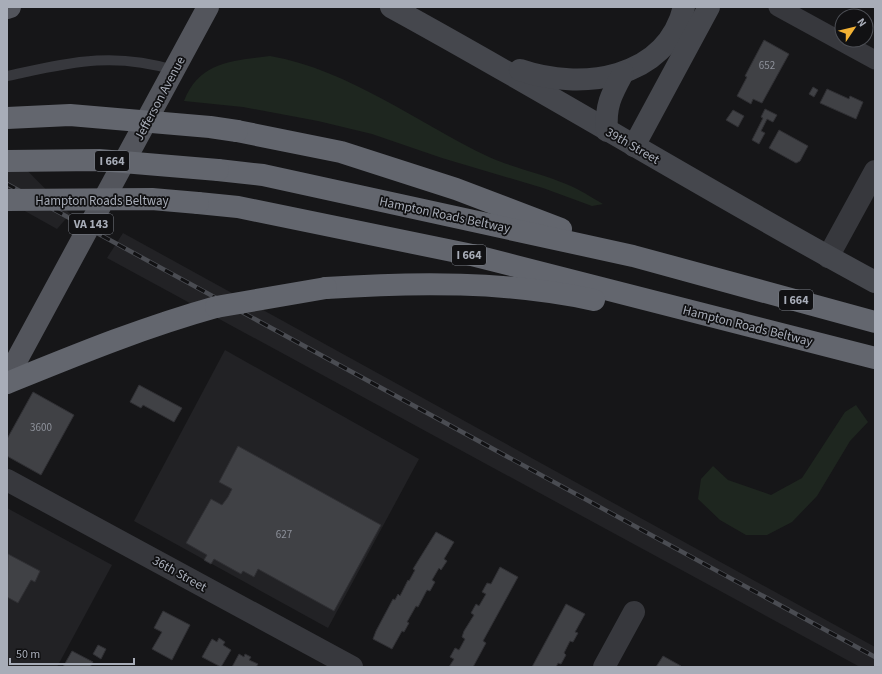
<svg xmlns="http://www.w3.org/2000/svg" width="882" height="674" font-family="'Source Sans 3',sans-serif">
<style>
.built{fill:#222225}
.green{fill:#1e261f}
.building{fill:#404145;stroke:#303034}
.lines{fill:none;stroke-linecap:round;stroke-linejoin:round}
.service{stroke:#37383d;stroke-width:10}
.minor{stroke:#37383d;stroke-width:19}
.tertiary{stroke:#37383d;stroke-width:22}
.secondary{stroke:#45474d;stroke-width:22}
.primary{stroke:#53555c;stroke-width:22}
.motorway{stroke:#63666e;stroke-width:22}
.rail-casing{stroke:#4a4c52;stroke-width:4.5}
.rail{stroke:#111113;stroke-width:3;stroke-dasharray:9;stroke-linecap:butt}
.motorway-bridge{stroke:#63666e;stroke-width:22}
.labels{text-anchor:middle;stroke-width:3.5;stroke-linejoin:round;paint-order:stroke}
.number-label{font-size:11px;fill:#8e929b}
.shield{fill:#111113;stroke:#7b7e86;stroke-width:1}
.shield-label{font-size:12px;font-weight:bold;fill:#a8adb8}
.street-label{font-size:13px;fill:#a8adb8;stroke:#111113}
</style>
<rect width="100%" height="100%" fill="#161618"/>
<g class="built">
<polygon points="7,150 70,214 57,229 7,201"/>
<polygon points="123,233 875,647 875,667 860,667 107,258"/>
<polygon points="225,350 419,459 328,628 134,521"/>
<polygon points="7,508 112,565 57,667 7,667"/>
</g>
<g class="green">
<path d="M 270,56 C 350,70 417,123 489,157 C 513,168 541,173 566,184 C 579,189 591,197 603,204 L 592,206 L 543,188 L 442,158 L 372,134 L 318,121 L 243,107 L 184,101 C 200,61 232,61 270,56 Z"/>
<polygon points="856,405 868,422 850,441 817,496 792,522 767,535 746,535 720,520 698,499 701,479 713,466 728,480 771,495 802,478 845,412"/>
</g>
<g class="building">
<polygon points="764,40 789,54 762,103 753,99 751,104 737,96 747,77 745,76"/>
<polygon points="813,87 818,90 814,97 809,94"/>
<polygon points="827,89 849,99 850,96 863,102 856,119 820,103"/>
<polygon points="765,109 777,115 773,122 767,119 761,131 765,133 759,144 752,140 763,118 761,117"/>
<polygon points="733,110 744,116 738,127 726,120"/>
<polygon points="779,130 808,146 800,161 796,163 769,148"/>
<polygon points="139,385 182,408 174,422 143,405 141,408 130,402"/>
<polygon points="33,392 74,415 41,475 7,456 7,439"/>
<polygon points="238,446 381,525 334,611 258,569 254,577 243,571 241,574 214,559 211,564 204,560 207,555 186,543 211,499 222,505 228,497 232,489 219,482"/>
<polygon points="436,532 454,542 444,559 447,561 441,570 439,568 432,580 435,582 430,591 427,590 418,607 416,606 407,622 409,623 404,632 402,631 392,649 373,639 376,631 393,599 395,600 398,594 400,596 408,580 409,581 415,570 413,569"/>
<polygon points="8,554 40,571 35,582 31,580 18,603 7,597"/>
<polygon points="500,567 518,577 483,641 486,643 473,667 449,667 454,659 450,657 455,648 459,650 465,639 462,637 464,631 474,615 471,613 476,604 479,606 486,594 482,592 487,583 491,584"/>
<polygon points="566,604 585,614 575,632 578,633 573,642 570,641 564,653 566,655 561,664 558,663 556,667 532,667"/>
<polygon points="163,611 190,625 172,660 152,649 162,632 154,628"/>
<polygon points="219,638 225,642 223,645 231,650 221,667 202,657 212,639 217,642"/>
<polygon points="98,645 106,649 101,659 93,654"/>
<polygon points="72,651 93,662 90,667 63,667"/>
<polygon points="239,654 244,657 245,654 251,657 249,660 258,664 256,667 232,667"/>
<polygon points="663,656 681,666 681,667 656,667"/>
</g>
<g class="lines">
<path class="service" d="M 7,76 C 69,63 111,51 174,70"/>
<polyline class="minor" points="778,7 875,60"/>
<g class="tertiary">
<polyline points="828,257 875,171"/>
<polyline points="7,480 352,667"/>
<polyline points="604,667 634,612"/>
</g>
<g class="secondary">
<path d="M 391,7 C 554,96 712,194 875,282"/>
<path d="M 520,70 C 581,91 666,80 684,7"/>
<path d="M 607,131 C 605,106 611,95 623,73"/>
<polyline points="634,146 709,7"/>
</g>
<g class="primary">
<polyline points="7,8 10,7"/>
<polyline points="7,378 208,7"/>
</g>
<g class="motorway">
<polyline points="237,131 341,152 456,189 561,229"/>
<polyline points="218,170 263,175 633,256 875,322"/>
<polyline points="198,203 238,207 472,255 875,358"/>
<path d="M 326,288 C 415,282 507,281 594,300"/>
<path d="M 7,383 C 76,355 144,327 216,307"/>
</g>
<g class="rail-casing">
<polyline id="rail" points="7,184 875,657"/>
</g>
<use href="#rail" class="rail"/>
<g class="motorway-bridge">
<polyline points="7,118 70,115 210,127 237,131"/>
<polyline points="7,161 99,160 218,170"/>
<polyline points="7,200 152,199 198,203"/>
<polyline points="216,307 326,288"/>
</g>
</g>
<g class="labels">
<g class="number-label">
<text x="767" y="69">652</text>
<text x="41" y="431">3600</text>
<text x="284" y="538">627</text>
</g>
<g class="shield">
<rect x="95" y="151" width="34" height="20" rx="3"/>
<rect x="69" y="214" width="44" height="20" rx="3"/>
<rect x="452" y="245" width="34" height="20" rx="3"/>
<rect x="779" y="290" width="34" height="20" rx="3"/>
</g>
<g class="shield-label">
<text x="112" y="165">I 664</text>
<text x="91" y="228">VA 143</text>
<text x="469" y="259">I 664</text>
<text x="796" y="304">I 664</text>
</g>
<g class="street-label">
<text transform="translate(159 98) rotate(-62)" y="5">Jefferson Avenue</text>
<text transform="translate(633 145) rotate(30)" y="5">39th Street</text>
<text x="102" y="205">Hampton Roads Beltway</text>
<text transform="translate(445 214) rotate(12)" y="5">Hampton Roads Beltway</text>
<text transform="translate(748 325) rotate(14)" y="5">Hampton Roads Beltway</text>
<text transform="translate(180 573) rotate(29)" y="5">36th Street</text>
</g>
</g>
<rect width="882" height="674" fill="none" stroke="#a8adb8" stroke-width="16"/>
<g transform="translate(854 28) rotate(55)"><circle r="19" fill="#111113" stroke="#4d4f55"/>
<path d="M0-3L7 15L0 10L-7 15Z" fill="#f2b134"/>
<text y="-6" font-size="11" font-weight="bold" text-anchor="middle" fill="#a8adb8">N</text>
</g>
<path d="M10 658v6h124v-6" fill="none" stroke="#a8adb8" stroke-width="2"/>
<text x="16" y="658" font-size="12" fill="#a8adb8" stroke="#111113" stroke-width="3" paint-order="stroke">50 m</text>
</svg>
